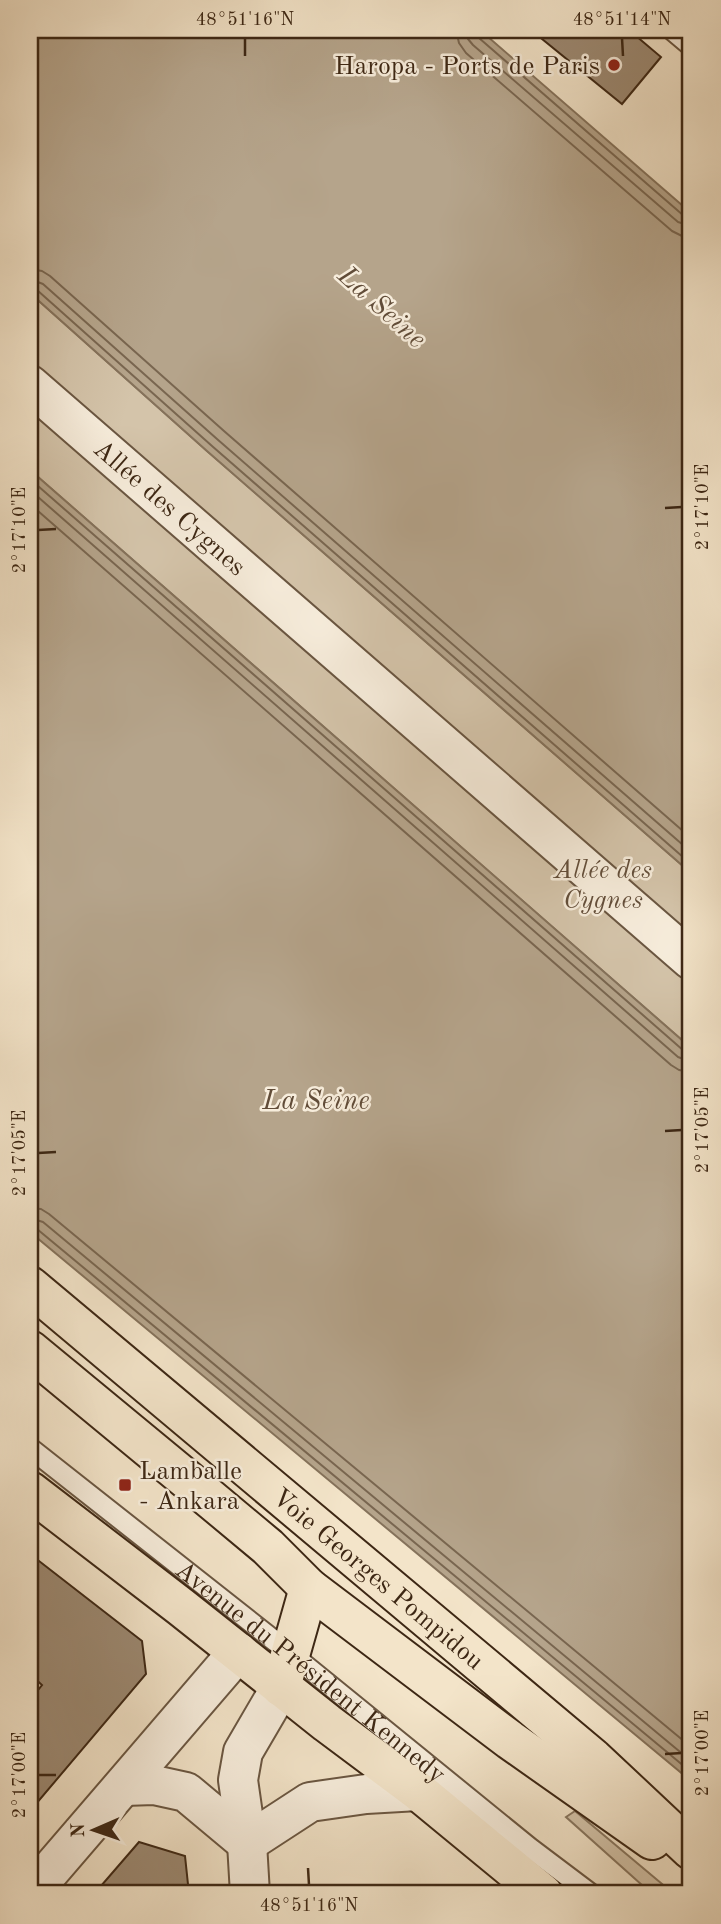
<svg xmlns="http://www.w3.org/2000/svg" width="721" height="1924" font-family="'Old Standard TT',serif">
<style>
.green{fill:#d4c4aa;stroke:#88765f;stroke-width:2}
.water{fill:#b5a48b;stroke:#85725b;stroke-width:2}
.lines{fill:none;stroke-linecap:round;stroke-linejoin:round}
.shore{stroke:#796650;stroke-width:2}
.building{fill:#9c8972;stroke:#3d2714;stroke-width:2}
.lane-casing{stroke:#6a5641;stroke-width:23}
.street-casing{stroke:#6a5641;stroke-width:42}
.primary-casing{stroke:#3d2714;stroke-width:42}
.lane{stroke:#f7eddc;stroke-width:19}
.street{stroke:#f7eddc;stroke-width:38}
.primary{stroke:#f3e4c9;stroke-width:38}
.ticks{fill:none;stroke:#3d2714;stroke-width:2.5}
.poi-dot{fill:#8f2418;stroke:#f7eddc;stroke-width:2.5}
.labels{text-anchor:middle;stroke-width:5;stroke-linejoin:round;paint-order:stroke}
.poi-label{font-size:26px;fill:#3d2714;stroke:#f7eddc;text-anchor:end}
.street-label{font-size:26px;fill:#3d2714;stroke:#f7eddc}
.park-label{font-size:26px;font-style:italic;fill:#634e3a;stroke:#f7eddc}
.water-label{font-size:28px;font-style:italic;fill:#614c38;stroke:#f7eddc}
.neatline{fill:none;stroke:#3d2714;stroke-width:2.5}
.ticks-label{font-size:18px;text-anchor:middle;fill:#3d2714}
</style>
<rect width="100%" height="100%" fill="#f3e4c9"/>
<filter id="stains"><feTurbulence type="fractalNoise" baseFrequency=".00286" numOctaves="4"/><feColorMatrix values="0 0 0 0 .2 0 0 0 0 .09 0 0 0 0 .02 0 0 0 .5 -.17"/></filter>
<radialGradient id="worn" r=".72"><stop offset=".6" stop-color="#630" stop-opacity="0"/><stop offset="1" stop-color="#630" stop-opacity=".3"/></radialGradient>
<g class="green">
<polygon points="30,293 207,451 691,873 691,1048 30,470"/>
<polygon points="575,1811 674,1894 652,1894 566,1817"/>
</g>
<g class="water">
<polygon points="30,30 480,30 691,213 691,873 207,451 30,293"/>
<polygon points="30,470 691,1048 691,1781 30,1232"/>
</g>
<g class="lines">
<g class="shore">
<polyline points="456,30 459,43 466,53 672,231 682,236 691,237"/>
<polyline points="467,30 468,39 473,45 678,222 691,226"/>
<polyline points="476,30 479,38 684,216 691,218"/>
<polyline points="30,269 42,271 50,276 224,431 691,838"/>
<polyline points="30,279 43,284 217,439 691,852"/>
<polyline points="30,288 37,290 212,446 691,864"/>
<polyline points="30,479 684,1051 691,1053"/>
<polyline points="30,490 678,1057 691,1062"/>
<polyline points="30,504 671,1065 679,1070 691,1072"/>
<polyline points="30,1208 41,1209 49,1214 691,1747"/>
<polyline points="30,1218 43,1222 691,1761"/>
<polyline points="30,1227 37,1229 691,1772"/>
</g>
</g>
<g class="building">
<polygon points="531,30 629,30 661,57 622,104"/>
<polygon points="30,1554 142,1641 146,1674 30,1811 30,1700 42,1685 30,1674"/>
<polygon points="139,1842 185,1856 189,1894 94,1894"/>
</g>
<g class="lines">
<g class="lane-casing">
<g id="lane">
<polyline points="672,30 691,46"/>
<path id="s1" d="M 30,1448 L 290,1653 L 530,1848 L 591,1894"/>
</g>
</g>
<g class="street-casing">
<g id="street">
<path id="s2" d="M 30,385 L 691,960"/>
<polyline points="124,1786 154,1785 186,1792 247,1843 310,1802 366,1794 418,1791"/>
<polyline points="30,1894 238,1652"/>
<polyline points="250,1894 247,1843 238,1780 243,1752 281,1687"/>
</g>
</g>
<g class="primary-casing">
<g id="primary">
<path id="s3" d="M 30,1286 L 593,1758 L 691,1850"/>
<polyline points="30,1350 208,1497 268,1547 309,1588 510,1740 652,1840"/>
<polyline points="30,1491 181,1607 327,1723 418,1791 543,1894"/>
<polyline points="281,1687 309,1588"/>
</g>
</g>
<use href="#lane" class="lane"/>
<use href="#street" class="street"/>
<use href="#primary" class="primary"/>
</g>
<path class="ticks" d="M 245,38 L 245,56M 622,38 L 623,56M 665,508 L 682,507M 38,530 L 56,529M 665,1131 L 682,1130M 38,1153 L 56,1152M 665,1754 L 682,1753M 38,1775 L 56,1775M 308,1868 L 309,1885"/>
<g class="poi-dot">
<circle cx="614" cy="65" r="7"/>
<rect x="118" y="1478" width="14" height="14" rx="3.5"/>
</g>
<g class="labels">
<g class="poi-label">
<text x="600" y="74">Haropa - Ports de Paris</text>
<text x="139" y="1479" text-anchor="start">Lamballe<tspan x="139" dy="30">- Ankara</tspan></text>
</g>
<g class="street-label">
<text dy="9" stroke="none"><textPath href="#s2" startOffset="186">Allée des Cygnes</textPath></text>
<text dy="9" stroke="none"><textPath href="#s3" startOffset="455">Voie Georges Pompidou</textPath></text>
<text dy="9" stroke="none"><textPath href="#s1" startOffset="359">Avenue du Président Kennedy</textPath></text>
</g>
<g class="park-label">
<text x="603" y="878">Allée des<tspan x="603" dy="30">Cygnes</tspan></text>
</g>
<g class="water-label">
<text transform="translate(383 306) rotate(42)" y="10">La Seine</text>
<text x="316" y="1109">La Seine</text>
</g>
</g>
<rect width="721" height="1924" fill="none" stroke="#f3e4c9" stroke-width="77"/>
<g transform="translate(94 1830) rotate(268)" stroke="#f7eddc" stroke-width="5" paint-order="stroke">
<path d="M0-5L12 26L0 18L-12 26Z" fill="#3d2714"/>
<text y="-10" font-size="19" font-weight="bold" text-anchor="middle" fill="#3d2714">N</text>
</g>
<rect x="38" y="38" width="644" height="1847" class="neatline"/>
<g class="ticks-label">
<text x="245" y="25">48°51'16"N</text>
<text x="622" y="25">48°51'14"N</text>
<text transform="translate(702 507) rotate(-90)" y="6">2°17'10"E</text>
<text transform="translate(19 530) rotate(-90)" y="6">2°17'10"E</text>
<text transform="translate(702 1130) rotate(-90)" y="6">2°17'05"E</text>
<text transform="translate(19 1153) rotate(-90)" y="6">2°17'05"E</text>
<text transform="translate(702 1753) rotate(-90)" y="6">2°17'00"E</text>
<text transform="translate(19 1775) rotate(-90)" y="6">2°17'00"E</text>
<text x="309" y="1911">48°51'16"N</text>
</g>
<rect width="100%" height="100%" filter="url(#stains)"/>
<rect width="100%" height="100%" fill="url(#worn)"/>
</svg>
